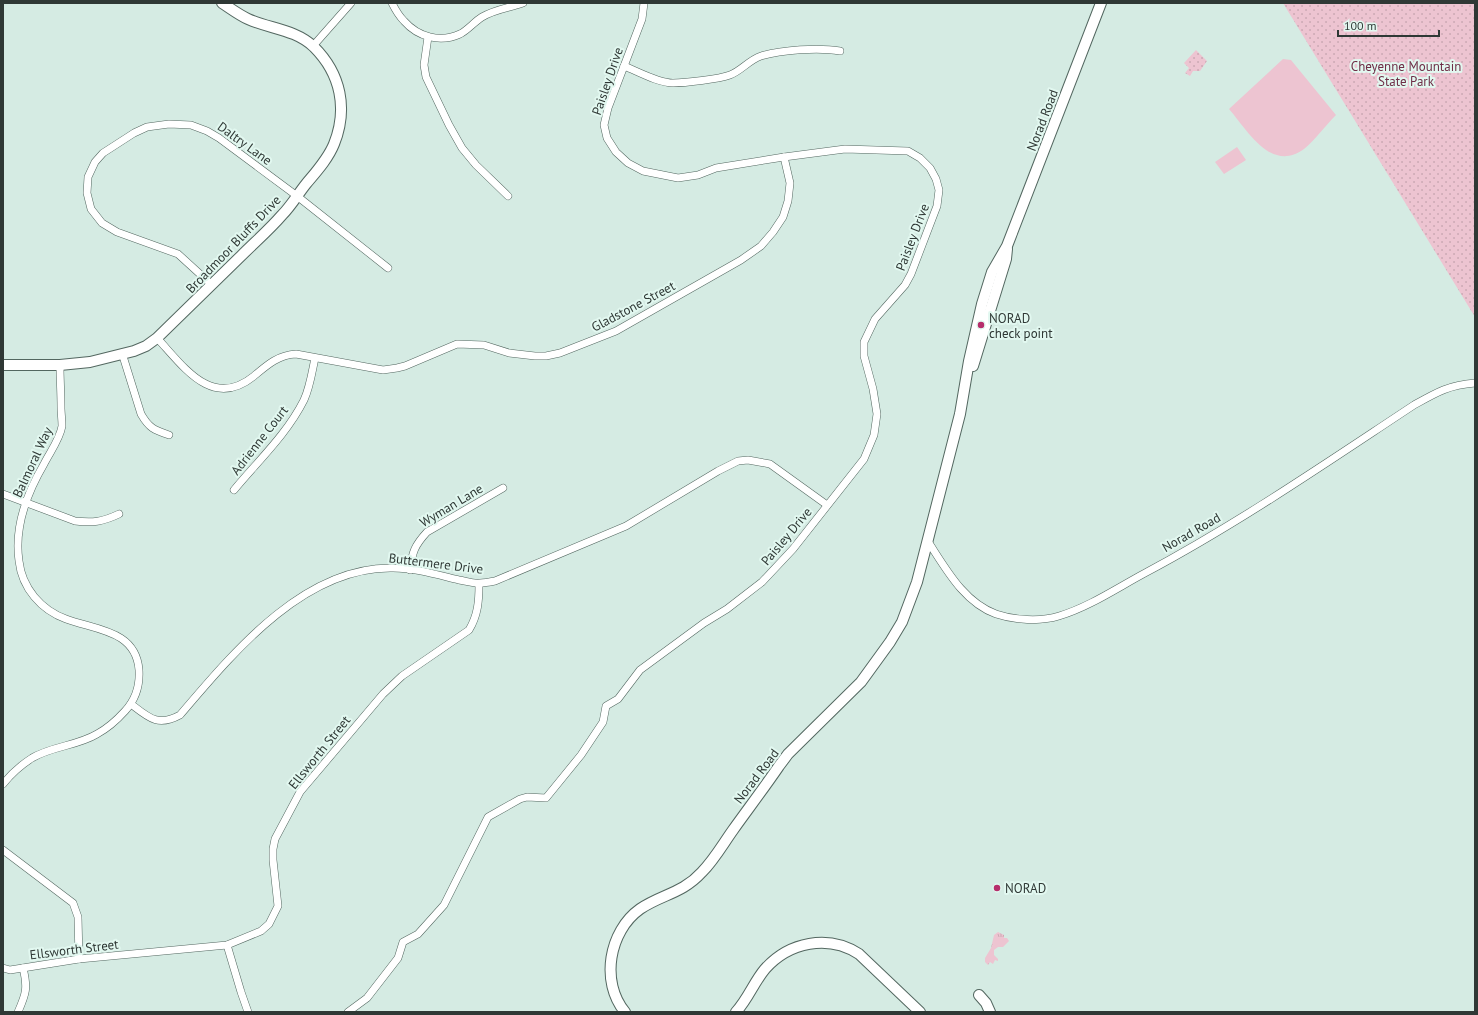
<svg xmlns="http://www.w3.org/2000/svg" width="1478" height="1015" font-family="'PT Sans',sans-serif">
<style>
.grass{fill:url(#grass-tufts)}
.park{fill:url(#park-dots)}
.garden{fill:#edc4d1}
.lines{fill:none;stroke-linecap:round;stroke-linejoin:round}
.street-casing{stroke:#536760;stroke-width:8}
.secondary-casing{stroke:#536760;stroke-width:12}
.street{stroke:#fff;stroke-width:7}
.secondary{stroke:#fff;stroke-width:10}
.poi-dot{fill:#b62d6b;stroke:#e2f8f0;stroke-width:1.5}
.labels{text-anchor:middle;stroke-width:4;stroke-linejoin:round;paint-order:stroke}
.park-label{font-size:13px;fill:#6f2e47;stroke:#e2f8f0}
.street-label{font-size:13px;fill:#2f3835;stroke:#e2f8f0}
.poi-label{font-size:13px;fill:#2f3835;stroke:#e2f8f0;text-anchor:start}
</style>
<defs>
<pattern id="grass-tufts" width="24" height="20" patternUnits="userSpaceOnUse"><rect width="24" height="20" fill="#edc4d1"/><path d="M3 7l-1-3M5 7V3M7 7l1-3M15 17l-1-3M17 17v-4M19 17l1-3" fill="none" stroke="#cca9b4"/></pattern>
<pattern id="park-dots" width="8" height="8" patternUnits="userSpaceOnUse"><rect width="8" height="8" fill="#edc4d1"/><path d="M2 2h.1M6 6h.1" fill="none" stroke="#cca9b4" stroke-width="1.8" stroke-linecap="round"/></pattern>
</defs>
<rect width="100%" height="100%" fill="#d5ebe3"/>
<polygon class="grass" points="998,932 1004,935 1004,938 1007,938 1009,941 1003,947 998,947 994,950 994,955 998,959 998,961 995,960 993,964 990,962 988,965 985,962 985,958 991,948 994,935"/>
<g class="park">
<polygon points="1283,3 1475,3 1475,317"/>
<polygon points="1196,50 1207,61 1200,71 1193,71 1190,76 1185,73 1189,68 1184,63"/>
</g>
<g class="garden">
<path d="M 1283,59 L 1291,60 L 1336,115 C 1325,126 1315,140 1304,149 C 1271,173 1248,131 1229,109 Z"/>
<polygon points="1237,147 1246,160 1224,174 1215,162"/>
</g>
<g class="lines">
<g class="street-casing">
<g id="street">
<path d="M 392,3 C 395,9 399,16 404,21 C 418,37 440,43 460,34 C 468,30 474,22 482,17 C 495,9 509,8 523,3"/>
<polyline points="428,37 424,65 426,77 449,125 462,148 476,165 508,196"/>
<polyline points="313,46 351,3"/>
<path d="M 624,66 C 637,71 658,83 673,83 C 685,83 719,79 730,75 C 741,71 749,60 761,56 C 782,50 818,47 840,51"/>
<polyline points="212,285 178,254 117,232 102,223 91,209 87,193 88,177 95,162 103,153 134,133 147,127 169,124 191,125 207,131 219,138 297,196 388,268"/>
<path d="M 157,338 C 184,367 212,410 254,376 C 267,365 278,355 296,354 L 383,370 L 397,368 L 405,366 L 457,344 L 484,345 L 509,353 L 535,356 L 546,356 L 560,353 L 616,331 L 741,260 L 761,246 L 773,232 L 783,217 L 788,201 L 790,183 L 784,157"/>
<path d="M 122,353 L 141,414 C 149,428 154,430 169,435"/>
<path d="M 234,490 C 258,461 287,434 304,400 C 310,387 312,372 315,358"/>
<path d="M 3,494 L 75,521 C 93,523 102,522 119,514"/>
<path d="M 927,540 C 945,567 963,602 996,614 C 1014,620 1040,622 1059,616 C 1089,607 1117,588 1145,573 C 1239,523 1326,463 1414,405 C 1437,392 1449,385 1475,383"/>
<path d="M 410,570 C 412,552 415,545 427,532 L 503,488"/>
<path d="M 131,704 C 149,718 158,727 180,715 C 233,653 304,566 393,568 C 415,568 438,575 459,580 C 466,581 473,584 480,583 C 485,583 490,582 495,581 L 626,526 L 718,471 L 738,461 L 748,460 L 770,464 L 827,505"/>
<path d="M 3,784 C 11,774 21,765 32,758 C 52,746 77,746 97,734 C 108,728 116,721 125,711 C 136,699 140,686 139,670 C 136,630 95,630 66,619 C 41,610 22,588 19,561 C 14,527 27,493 44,464 C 50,452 60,439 62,426 C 62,420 61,413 61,407 C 61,393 60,379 60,365"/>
<polyline points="3,850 73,903 78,917 79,959"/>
<polyline points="227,945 241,992 248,1012"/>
<path d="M 3,968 L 10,970 L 79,959 L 227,945 L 261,931 L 269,924 L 278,906 L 273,860 L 273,849 L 275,839 L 300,792 L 383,694 L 402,676 L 469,630 C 478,615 479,601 479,584"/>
<path d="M 18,1012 C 26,994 28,988 23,968"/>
<polyline points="348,1012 367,998 398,958 403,942 418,934 444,905 488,817 520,799 527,797 546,798 581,755 603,722 606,706 618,699 640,670 704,623 727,609 762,582 793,549 864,459 874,435 877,414 873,389 864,356 864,342 875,319 905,285 911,274 937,206 939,190 936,179 930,168 920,158 908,151 845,149 784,157 716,168 698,175 678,178 643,171 628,163 616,152 607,138 604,125 608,108 642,19 644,3"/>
</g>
</g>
<g class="secondary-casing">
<g id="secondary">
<path d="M 3,365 L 60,365 L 90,362 L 134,351 L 146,346 L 157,338 C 185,311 213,283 241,256 C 255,242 270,229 282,215 C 291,206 298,194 306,184 C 316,172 328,159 334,144 C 348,109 341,74 314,47 C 295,29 270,29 248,19 C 239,15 230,8 222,3"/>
<polyline points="973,366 1006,259 1007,249"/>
<polyline points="979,995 986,1003 990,1012"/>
<path d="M 625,1012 C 600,982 609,931 640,909 C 662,894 682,894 702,872 C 714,860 723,844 733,830 C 748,809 764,788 779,766 L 788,754 L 861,682 L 890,642 L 902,622 L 917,582 L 960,414 L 969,361 L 982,304 L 992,272 L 1007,246 L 1101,3"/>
<path d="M 736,1012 C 748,999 754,982 765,969 C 789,942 828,934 859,954 L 920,1012"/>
</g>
</g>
<use href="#street" class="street"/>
<use href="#secondary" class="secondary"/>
</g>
<g class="poi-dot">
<circle cx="981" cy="325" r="4"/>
<circle cx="997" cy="888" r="4"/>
</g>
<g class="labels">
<g class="park-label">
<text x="1406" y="71">Cheyenne Mountain<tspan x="1406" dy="15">State Park</tspan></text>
</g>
<g class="street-label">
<text transform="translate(607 81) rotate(-71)" y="5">Paisley Drive</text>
<text transform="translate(1042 120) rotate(-69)" y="5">Norad Road</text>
<text transform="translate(245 143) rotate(36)" y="5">Daltry Lane</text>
<text transform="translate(912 237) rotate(-69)" y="5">Paisley Drive</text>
<text transform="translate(233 244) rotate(-46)" y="5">Broadmoor Bluffs Drive</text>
<text transform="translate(633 306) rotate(-28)" y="5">Gladstone Street</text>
<text transform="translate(259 440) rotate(-52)" y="5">Adrienne Court</text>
<text transform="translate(32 462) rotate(-65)" y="5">Balmoral Way</text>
<text transform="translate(451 505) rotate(-31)" y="5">Wyman Lane</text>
<text transform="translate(1191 532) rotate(-30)" y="5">Norad Road</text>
<text transform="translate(786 536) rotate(-50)" y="5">Paisley Drive</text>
<text transform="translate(436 563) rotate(7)" y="5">Buttermere Drive</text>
<text transform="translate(319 752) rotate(-51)" y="5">Ellsworth Street</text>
<text transform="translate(756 776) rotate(-53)" y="5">Norad Road</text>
<text transform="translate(74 949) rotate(-7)" y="5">Ellsworth Street</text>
</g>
<g class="poi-label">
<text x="989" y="323">NORAD<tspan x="989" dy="15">check point</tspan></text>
<text x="1005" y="893">NORAD</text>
</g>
</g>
<rect width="1478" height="1015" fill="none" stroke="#2f3835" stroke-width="8"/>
<path d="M1338 30v6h101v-6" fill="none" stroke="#2f3835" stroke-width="2"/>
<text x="1344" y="30" font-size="12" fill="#2f3835" stroke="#e2f8f0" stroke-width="3" paint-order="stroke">100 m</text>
</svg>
